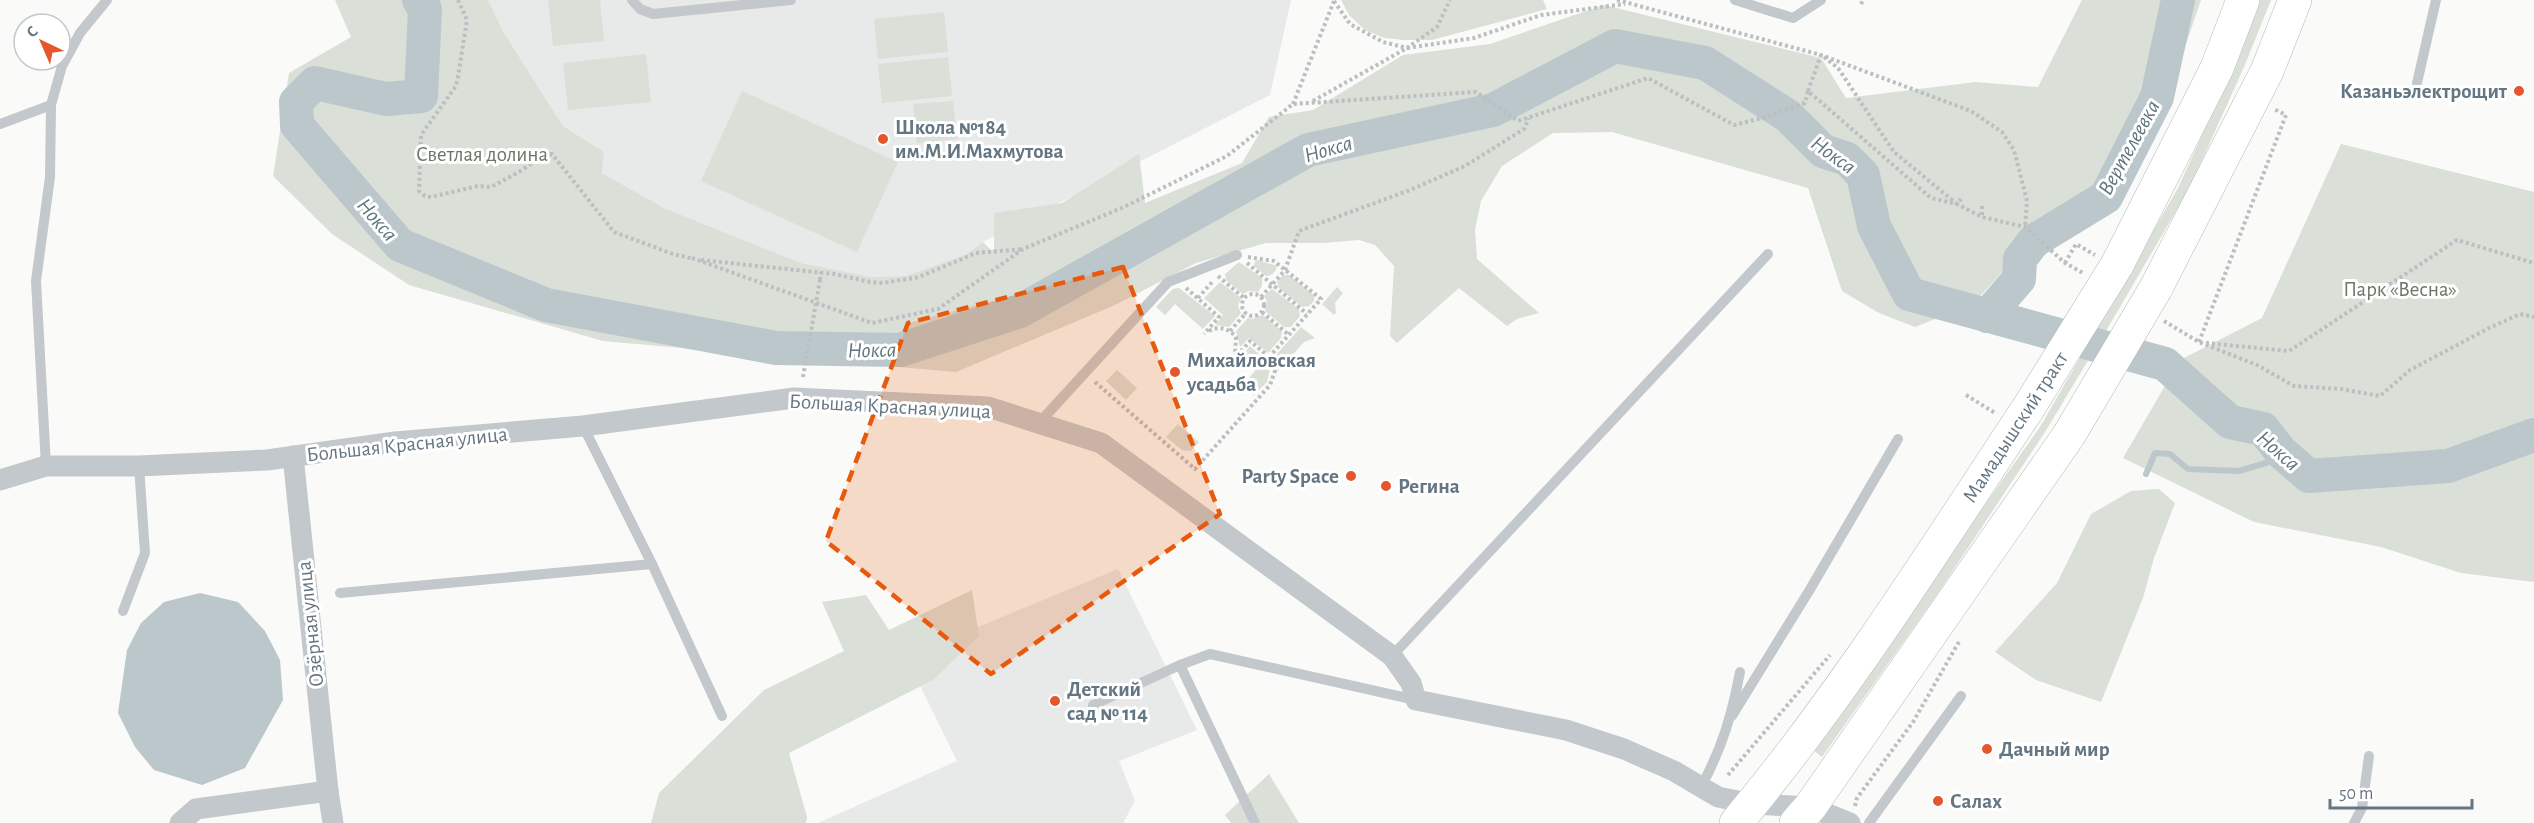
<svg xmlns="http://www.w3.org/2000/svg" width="2534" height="823" font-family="'Alegreya Sans',sans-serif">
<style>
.built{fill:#e8e9e9}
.green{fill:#dadfd7}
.water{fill:#bbc7cb}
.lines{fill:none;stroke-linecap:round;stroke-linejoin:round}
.stream{stroke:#bbc7cb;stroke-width:6}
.river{stroke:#bbc7cb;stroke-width:34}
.primary-casing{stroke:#b5babe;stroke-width:34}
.path{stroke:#bbbfc2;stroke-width:4;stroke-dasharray:3 3;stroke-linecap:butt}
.lane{stroke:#c3c8cc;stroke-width:10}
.street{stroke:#c3c8cc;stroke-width:21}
.primary{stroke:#fff;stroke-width:33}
.primary-bridge-casing{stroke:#b5babe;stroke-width:34;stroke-linecap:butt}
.path-bridge{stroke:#bbbfc2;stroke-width:4;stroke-dasharray:3 3;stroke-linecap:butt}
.primary-bridge{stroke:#fff;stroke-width:33}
.marked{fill:#e8590c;fill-opacity:0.2;stroke:#e8590c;stroke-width:4.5;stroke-dasharray:12 8;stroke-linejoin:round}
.poi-dot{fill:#e4572e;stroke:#fff;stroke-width:2}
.labels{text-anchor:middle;stroke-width:6;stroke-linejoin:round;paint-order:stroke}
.poi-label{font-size:21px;font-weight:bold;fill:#657683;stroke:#fff;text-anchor:start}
.park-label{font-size:21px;fill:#687a64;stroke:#fff}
.street-label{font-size:21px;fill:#657683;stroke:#fff}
.water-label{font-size:22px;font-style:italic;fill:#60757c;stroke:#fff}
</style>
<rect width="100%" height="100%" fill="#fafaf8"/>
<g class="built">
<polygon points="488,0 1291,0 1270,95 983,242 965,255 905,276 872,277 801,263 664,208 602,173 604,152 563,126 504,33"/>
<polygon points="1118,569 1197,730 1119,761 1135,801 1123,823 818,823 957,761 906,657"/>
</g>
<g class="green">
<polygon points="335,0 488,0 504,33 563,126 604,152 602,173 664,208 801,263 872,277 905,276 965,255 983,242 991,250 994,249 994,213 1062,203 1139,154 1145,203 1242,163 1269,117 1313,110 1403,55 1490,44 1604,5 1821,58 1846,98 1976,82 2038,87 2082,0 2201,0 2167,100 2095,221 2018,255 1973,304 1915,327 1879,313 1842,291 1808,188 1612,132 1553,133 1502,166 1481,201 1475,230 1477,259 1539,313 1517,319 1507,326 1459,288 1397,343 1390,336 1394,266 1375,245 1359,240 1323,243 1266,243 1196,263 1115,305 956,372 603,341 409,285 332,234 273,176 289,73 351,37"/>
<polygon points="548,0 600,0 604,41 553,46"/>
<polygon points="1341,0 1543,0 1547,9 1432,40 1404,40 1384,38 1365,30 1349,15"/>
<polygon points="2260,0 2271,0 2244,67 2189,189 2113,319 2045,432 1938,593 1822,757 1812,749 2040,427 2178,188 2233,67"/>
<polygon points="944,12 948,52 878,59 874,19"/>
<polygon points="646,54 651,102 568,110 563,63"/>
<polygon points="948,57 952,96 882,103 878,64"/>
<polygon points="742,91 898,162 857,252 701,181"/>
<polygon points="953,101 957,139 917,143 913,104"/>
<polygon points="2341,144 2534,192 2534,582 2461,573 2381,547 2254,522 2123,458 2180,360 2262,318"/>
<path d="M 1258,260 L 1277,266 C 1276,272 1272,276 1266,276 L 1254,266 L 1255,261 Z"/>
<polygon points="1239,262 1262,278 1262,286 1258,292 1248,291 1243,294 1226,280 1225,274"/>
<polygon points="1283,275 1289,275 1314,295 1314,301 1309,306 1302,307 1278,287 1277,281"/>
<polygon points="1220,282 1241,298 1238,306 1241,313 1229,327 1215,325 1223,315 1204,298"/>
<polygon points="1337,287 1343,293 1335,303 1336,313 1334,315 1322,304"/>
<polygon points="1179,288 1215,316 1203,329 1175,304 1165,315 1156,307 1173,289"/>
<polygon points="1272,289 1299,309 1300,316 1291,327 1284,327 1265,311 1267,301 1264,296"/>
<polygon points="1263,315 1282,331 1281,338 1268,353 1249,338 1240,347 1236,331 1248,318 1252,319"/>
<polygon points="1301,327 1315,338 1304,342 1278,371 1278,361 1275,356"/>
<polygon points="1250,346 1271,365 1267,382 1254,395 1243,385 1255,371 1240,358"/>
<polygon points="1117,370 1137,388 1126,400 1106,381"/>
<polygon points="1178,424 1199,442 1191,451 1182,450 1166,437"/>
<polygon points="2159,489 2175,503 2154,558 2143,598 2101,702 2036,680 1995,652 2057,583 2091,514 2131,491"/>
<polygon points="972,590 979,636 933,680 789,753 807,817 806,823 651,823 659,793 764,690 844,651 822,602 866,595 889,630"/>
<polygon points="1269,774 1299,823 1231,823 1225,815"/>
</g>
<polygon class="water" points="200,593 238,602 265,631 280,660 283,700 245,768 202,785 154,770 135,747 118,713 127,650 141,623 164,602"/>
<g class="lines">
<polyline class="stream" points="2146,474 2155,453 2170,454 2188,469 2239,471 2266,463 2281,452"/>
<g class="river">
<polyline points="419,0 425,9 421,96 386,99 315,83 296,102 297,125 400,245 546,305 776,348 900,350 1020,311 1308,150 1493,110 1615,46 1705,63 1788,116 1823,151 1847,159 1863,175 1874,226 1909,294 2165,364 2230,422 2263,429 2281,452 2309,476 2448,466 2534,435"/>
<polyline points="1987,316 2019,279 2020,259 2034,241 2106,197 2157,97 2178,0"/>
</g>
<g class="primary-casing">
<g id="primary">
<polyline points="2117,265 2217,68 2243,0"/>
<polyline points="2156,288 2267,71 2295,0"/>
<path d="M 1736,823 C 1844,694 1934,550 2027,410"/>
<polyline points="1796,823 1810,807 2069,435"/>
</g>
</g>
<g class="path">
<polyline points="458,0 467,20 458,77 456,86 421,135 419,191 425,196 431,197 478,186 491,187 519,172 544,155 552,154 614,232 673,254 694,259"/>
<polyline points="1617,0 1821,55 1971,111 2002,132 2014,150 2027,201 2025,227"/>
<polyline points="1334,1 1350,24 1383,42 1407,48 1437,27 1450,0"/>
<polyline points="1861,4 1863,0"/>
<polyline points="1824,57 1838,68 1894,152 1957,204 1962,198"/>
<polyline points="1808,91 1821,55"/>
<polyline points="1313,101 1407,48 1474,38 1541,15 1625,4"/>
<polyline points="1293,104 1334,1"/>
<polyline points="1982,206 1982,217"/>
<polyline points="1248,257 1274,261 1321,299 1269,357"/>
<polyline points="692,258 872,323 938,309 1023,249 1124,207 1227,156 1293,104 1476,92 1518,121 1648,78 1734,125 1762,118 1805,103 1808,91 1931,198 1957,204 1982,217 2025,227 2065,263 2083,273"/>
<polyline points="701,260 834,274 870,282 883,283 919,277 976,253 1023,249"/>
<polyline points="1247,263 1307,314"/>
<polyline points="2065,263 2076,244 2095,255"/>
<polyline points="1218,276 1244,298"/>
<polyline points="820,280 821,272"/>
<polyline points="1186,288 1219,317 1204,334"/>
<circle cx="1253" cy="305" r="11"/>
<polyline points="1261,297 1285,270 1299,231 1410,190 1465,166 1524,129 1529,118"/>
<polyline points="1198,298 1213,281"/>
<polyline points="1262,312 1289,335"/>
<polyline points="2164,321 2199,342 2257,365 2294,386 2341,389 2380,396 2410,370 2489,328 2520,314 2534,317"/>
<path d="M 1209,331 C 1220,325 1229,329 1236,337 L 1235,356"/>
<polyline points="1230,331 1246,313"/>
<polyline points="2199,342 2286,115 2274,109"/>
<polyline points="2206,343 2289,351 2457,240 2534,263"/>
<polyline points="1095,382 1195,469 1270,385 1275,371 1274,361 1250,341 1234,359"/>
<polyline points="1966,395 1995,413"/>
<polyline points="1728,775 1830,655"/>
<polyline points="1855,806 1857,798 1913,722 1960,640"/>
</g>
<g class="lane">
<polyline points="632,0 640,9 653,14 791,0"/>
<polyline points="1735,0 1793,18 1821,0"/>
<polyline points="2417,83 2436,0"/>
<polyline points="0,124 51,105"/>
<polyline points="1039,423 1168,282 1237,255"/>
<polyline points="583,426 652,564 722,716"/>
<polyline points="46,466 36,281 50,177 51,105 62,66 80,33 107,0"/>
<polyline points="340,593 652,564"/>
<polyline points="123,611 145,553 139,466"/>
<polyline points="1392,656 1768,254"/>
<polyline points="1093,705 1180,665"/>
<polyline points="1732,716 1809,591 1898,439"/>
<path d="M 1701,787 C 1722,748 1732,715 1740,672"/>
<polyline points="1255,823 1180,665 1210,654 1416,700"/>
<polyline points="1869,823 1961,696"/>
<polyline points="2354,823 2362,808 2369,756"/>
</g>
<g class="street">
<polyline points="293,456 328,791 333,823"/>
<polyline points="0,480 46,466 139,466 267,460 395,442 583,426 794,398 988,407 1101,443 1392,656 1411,683 1416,700 1566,730 1624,749 1674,771 1718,797 1752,804 1810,807 1850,823"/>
<polyline points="180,823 196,809 328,791"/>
</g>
<use href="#primary" class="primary"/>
<g class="primary-bridge-casing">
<g id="primary-bridge">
<polyline points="2027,410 2117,265"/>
<polyline points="2069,435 2156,288"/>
</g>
</g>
<polyline class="path-bridge" points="803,377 820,280"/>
<use href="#primary-bridge" class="primary-bridge"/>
</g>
<path class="marked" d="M 1123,267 L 1220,514 L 991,674 L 826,541 L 908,323 Z"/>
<g class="poi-dot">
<circle cx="2519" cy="91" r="6"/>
<circle cx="883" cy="139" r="6"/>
<circle cx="1175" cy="372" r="6"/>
<circle cx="1351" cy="476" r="6"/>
<circle cx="1386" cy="486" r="6"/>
<circle cx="1055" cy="701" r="6"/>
<circle cx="1987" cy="749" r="6"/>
<circle cx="1938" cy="801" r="6"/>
</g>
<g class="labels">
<g class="poi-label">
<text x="2507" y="98" text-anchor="end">Казаньэлектрощит</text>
<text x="895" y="134">Школа №184<tspan x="895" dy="24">им.М.И.Махмутова</tspan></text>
<text x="1187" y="367">Михайловская<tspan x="1187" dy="24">усадьба</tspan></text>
<text x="1339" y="483" text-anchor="end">Party Space</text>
<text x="1398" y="493">Регина</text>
<text x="1067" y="696">Детский<tspan x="1067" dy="24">сад № 114</tspan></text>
<text x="1999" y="756">Дачный мир</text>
<text x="1950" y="808">Салах</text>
</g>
<g class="park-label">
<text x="482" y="161">Светлая долина</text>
<text x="2400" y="296">Парк «Весна»</text>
</g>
<g class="street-label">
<text transform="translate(890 406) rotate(3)" y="7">Большая Красная улица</text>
<text transform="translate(2015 427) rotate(-57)" y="7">Мамадышский тракт</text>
<text transform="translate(407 444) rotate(-6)" y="7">Большая Красная улица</text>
<text transform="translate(310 624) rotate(-96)" y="7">Озёрная улица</text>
</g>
<g class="water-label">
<text transform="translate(2128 147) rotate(-61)" y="8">Вертелеевка</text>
<text transform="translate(1328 148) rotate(-16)" y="8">Нокса</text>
<text transform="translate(1834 154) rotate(36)" y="8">Нокса</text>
<text transform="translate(378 219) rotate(49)" y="8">Нокса</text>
<text transform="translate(872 349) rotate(-1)" y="8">Нокса</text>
<text transform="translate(2279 450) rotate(41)" y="8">Нокса</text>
</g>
</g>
<g transform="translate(42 42) rotate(316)"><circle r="28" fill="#ffffff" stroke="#c1c8cd" stroke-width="1.5"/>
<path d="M0-4.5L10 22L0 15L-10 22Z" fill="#e4572e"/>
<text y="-9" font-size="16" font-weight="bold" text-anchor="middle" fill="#657683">С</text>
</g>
<path d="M2330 799v9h142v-9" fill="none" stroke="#657683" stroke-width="3"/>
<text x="2339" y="799" font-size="18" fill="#657683" stroke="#ffffff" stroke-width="4.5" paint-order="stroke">50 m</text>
</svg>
